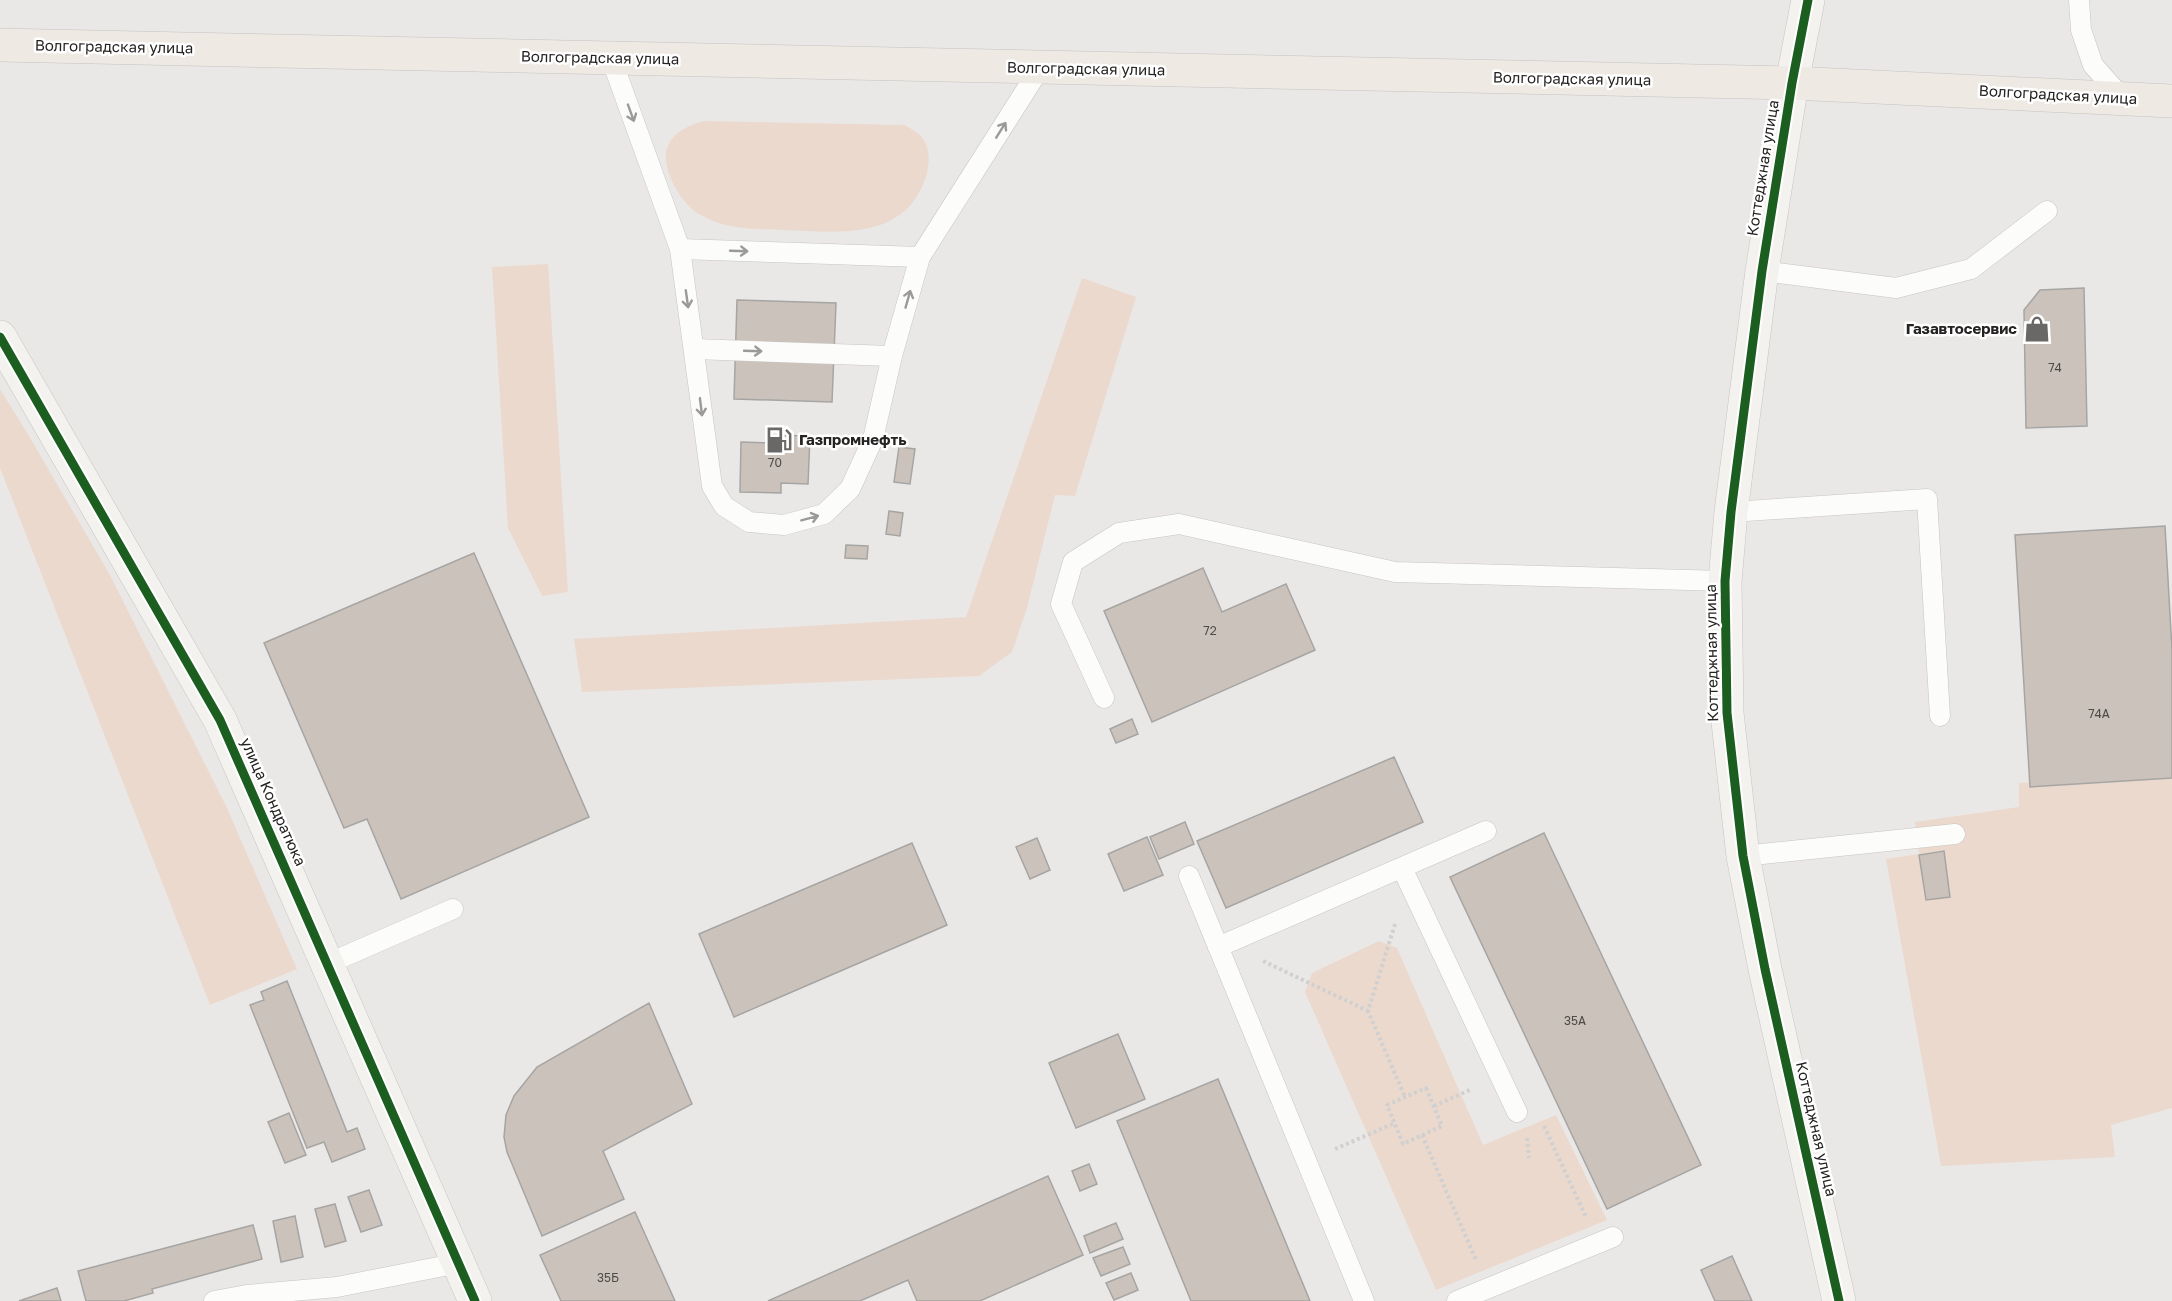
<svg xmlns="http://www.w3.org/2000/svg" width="2172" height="1301" font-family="'Golos Text',sans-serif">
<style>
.green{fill:#ebd9ce}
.building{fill:#cbc3bb;stroke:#a6a5a3;stroke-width:1.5}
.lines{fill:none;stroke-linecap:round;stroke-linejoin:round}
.lane-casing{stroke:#c6c5c3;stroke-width:21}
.secondary-casing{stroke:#c6c5c3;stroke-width:34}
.primary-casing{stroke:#c4c3c2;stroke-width:34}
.path{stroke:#d0d0d0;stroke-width:4;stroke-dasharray:3 3;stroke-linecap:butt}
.lane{stroke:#fcfcfb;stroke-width:20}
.secondary{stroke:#f4f2ee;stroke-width:33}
.primary{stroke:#eee9e2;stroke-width:33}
.cycleway-casing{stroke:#fff;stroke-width:13}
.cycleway{stroke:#1b5e20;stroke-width:9}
.oneway{stroke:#9b9a99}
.labels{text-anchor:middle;stroke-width:5;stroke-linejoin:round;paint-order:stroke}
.number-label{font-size:12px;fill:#4e4b48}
.street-label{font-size:15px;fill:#252322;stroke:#fff}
.poi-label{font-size:15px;font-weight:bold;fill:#252322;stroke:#fff;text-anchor:end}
</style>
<rect width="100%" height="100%" fill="#eae8e6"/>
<g class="green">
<path d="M 704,121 L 905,125 C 909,128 916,131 920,135 C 932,148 930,167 924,182 C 902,241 835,232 785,230 C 761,229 736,230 713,221 C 706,218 695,213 690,207 C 676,194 660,164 668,146 C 674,131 690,125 704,121 Z"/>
<polygon points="548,264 568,592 542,596 508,528 492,267"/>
<polygon points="1082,278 1136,297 1075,496 1055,495 1027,608 1012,652 979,676 582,692 574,639 966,617"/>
<polygon points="0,389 29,436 110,575 226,806 297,969 210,1005 0,468"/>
<polygon points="2172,775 2172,1108 2111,1125 2115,1157 1941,1166 1886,859 1919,854 1915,822 2019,807 2019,783"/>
<polygon points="1379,941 1397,948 1483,1145 1556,1115 1607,1220 1436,1290 1305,992 1312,973"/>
</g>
<g class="building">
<polygon points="2084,288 2087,426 2026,428 2024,310 2040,290"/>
<polygon points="737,300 836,303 832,402 734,399"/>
<polygon points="770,435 810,436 808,484 781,483 781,493 740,492 741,442 770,443"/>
<polygon points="899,447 915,449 910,484 894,482"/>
<polygon points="889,511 903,513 900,536 886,534"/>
<polygon points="2165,526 2172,650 2172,778 2030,787 2015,535"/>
<polygon points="846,545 868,546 867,559 845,558"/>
<polygon points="474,553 589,817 401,899 367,819 344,828 264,643"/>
<polygon points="1203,568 1222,612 1286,584 1315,650 1152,722 1104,611"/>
<polygon points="1132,719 1138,734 1116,743 1110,729"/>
<polygon points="1394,757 1423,822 1226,908 1197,841"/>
<polygon points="1185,822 1194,844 1159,859 1150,837"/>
<polygon points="1544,833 1701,1165 1607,1209 1450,877"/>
<polygon points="1147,837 1163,875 1124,891 1108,854"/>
<polygon points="1037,838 1050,870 1030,879 1016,847"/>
<polygon points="912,843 947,925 734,1017 699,934"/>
<polygon points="1944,851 1950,897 1926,900 1919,855"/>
<polygon points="287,981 347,1132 357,1128 365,1149 332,1162 324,1142 307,1148 250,1005 264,1000 261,992"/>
<polygon points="649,1003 692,1104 603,1151 624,1199 542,1236 507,1152 504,1137 506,1115 514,1096 537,1067"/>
<polygon points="1118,1034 1145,1099 1076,1128 1049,1063"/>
<polygon points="1218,1079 1310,1301 1191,1301 1117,1121"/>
<polygon points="289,1113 306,1155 285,1163 268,1122"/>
<polygon points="1089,1164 1097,1184 1080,1191 1072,1171"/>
<polygon points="1048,1176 1083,1255 980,1301 917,1301 908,1280 860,1301 768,1301"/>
<polygon points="369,1190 382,1225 361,1232 348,1197"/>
<polygon points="335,1204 346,1241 325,1247 315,1209"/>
<polygon points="635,1212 675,1301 561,1301 540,1255"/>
<polygon points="295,1216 303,1257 281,1262 273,1221"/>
<polygon points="1116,1223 1123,1239 1090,1253 1084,1236"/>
<polygon points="253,1225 262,1259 152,1289 153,1293 124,1301 86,1301 78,1271"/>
<polygon points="1123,1247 1130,1264 1101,1276 1093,1258"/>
<polygon points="1732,1256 1752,1301 1715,1301 1701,1270"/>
<polygon points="1131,1273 1138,1290 1114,1300 1106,1283"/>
<polygon points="57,1288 61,1301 19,1301"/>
</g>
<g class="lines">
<g class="lane-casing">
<g id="lane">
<polyline points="2079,0 2081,30 2093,65 2122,98"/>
<polyline points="611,58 680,249 712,486 724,506 749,522 784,525 824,514 850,489 873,439 892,356 920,257 1040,68"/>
<polyline points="680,249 920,257"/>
<polyline points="1762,271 1896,288 1971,269 2047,211"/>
<polyline points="694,349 892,356"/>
<polyline points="1731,512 1927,499 1940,716"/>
<polyline points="1104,698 1061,604 1073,562 1119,533 1179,524 1395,572 1725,581"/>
<polyline points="1743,856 1955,834"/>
<polyline points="1402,868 1517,1112"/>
<polyline points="1189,876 1364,1301"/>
<polyline points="1218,947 1486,831"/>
<polyline points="327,964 453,909"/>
<polyline points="214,1301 247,1295 337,1287 459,1263"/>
<polyline points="1457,1301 1613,1237"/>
</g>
</g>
<g class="secondary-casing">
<g id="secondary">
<polyline points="1808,0 1792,83 1762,271 1731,512 1725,581 1727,713 1743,856 1765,969 1839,1301"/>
<polyline points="0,337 220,720 475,1301"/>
</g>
</g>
<g class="primary-casing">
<polyline id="primary" points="0,45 1792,83 2172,101"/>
</g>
<g class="path">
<polyline points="1395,924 1368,1011 1405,1097"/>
<polyline points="1263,961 1368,1011"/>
<polygon points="1426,1088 1442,1126 1403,1144 1387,1105"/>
<polyline points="1434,1106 1472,1089"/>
<polyline points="1544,1126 1586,1217"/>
<polyline points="1422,1135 1476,1260"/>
<polyline points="1527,1138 1529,1158"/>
<polyline points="1335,1149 1395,1123"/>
</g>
<use href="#lane" class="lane"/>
<use href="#secondary" class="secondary"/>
<use href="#primary" class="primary"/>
<g class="cycleway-casing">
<g id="cycleway">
<polyline points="1808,0 1792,83 1762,271 1731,512 1725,581 1727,713 1743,856 1765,969 1839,1301"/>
<polyline points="0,337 220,720 475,1301"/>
</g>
</g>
<use href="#cycleway" class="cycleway"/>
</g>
<defs><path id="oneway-shaft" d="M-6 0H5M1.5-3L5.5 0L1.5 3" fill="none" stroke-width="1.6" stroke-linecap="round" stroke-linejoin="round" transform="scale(1.5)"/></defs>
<g class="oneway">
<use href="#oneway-shaft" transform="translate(631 113) rotate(70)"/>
<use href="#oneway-shaft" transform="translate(1001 130) rotate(-58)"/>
<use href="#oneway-shaft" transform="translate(739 251) rotate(2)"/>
<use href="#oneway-shaft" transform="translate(687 299) rotate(82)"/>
<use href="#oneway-shaft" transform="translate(908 299) rotate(-74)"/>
<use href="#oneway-shaft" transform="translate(753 351) rotate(2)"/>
<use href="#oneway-shaft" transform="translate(701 407) rotate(83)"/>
<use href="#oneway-shaft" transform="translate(810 518) rotate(-15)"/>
</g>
<defs>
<g id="shop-bare" transform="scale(2.07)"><path d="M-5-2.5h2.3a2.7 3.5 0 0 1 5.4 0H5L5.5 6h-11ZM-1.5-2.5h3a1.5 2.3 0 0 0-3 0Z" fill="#6a6867" stroke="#fff" stroke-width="2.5" paint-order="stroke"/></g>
<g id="fuel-bare" transform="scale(2.07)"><path d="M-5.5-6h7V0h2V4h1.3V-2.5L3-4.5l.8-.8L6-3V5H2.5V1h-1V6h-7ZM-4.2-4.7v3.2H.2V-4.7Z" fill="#6a6867" stroke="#fff" stroke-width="2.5" paint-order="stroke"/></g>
</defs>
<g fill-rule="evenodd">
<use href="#shop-bare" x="2037" y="329"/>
<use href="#fuel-bare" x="779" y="440"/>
</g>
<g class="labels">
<g class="number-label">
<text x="2055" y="372">74</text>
<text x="775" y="467">70</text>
<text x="1210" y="635">72</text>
<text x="2099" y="718">74А</text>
<text x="1575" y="1025">35А</text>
<text x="608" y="1282">35Б</text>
</g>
<g class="street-label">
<text transform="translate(114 47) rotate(1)" y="5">Волгоградская улица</text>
<text transform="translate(600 58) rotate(1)" y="5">Волгоградская улица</text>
<text transform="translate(1086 69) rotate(1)" y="5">Волгоградская улица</text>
<text transform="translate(1572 79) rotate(1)" y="5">Волгоградская улица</text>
<text transform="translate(2058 95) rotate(3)" y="5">Волгоградская улица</text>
<text transform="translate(1763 168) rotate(-81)" y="5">Коттеджная улица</text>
<text transform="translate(1712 653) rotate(-91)" y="5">Коттеджная улица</text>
<text transform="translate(273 802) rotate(66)" y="5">улица Кондратюка</text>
<text transform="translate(1816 1129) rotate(77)" y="5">Коттеджная улица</text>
</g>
<g class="poi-label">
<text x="2017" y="334">Газавтосервис</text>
<text x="799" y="445" text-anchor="start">Газпромнефть</text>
</g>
</g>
</svg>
